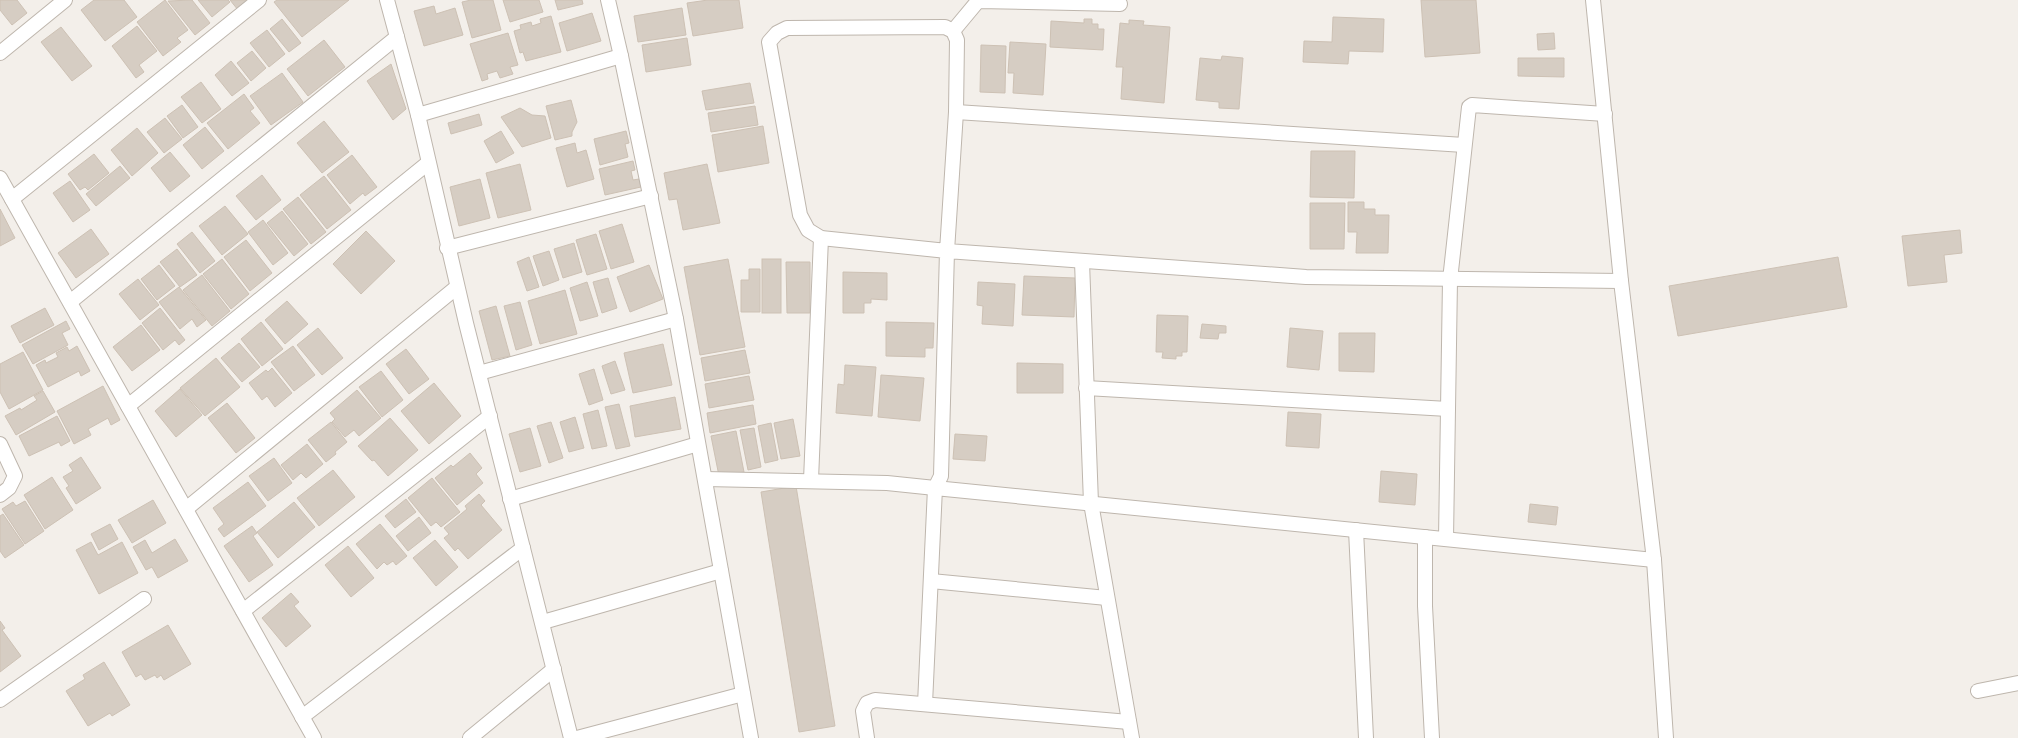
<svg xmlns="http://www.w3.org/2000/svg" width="2018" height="738" font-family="'Source Sans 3',sans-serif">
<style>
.building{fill:#d6cdc3;stroke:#cdc1b4}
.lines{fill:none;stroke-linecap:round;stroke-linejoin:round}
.minor-casing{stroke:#beb6ad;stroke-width:16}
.minor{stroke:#fff;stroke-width:14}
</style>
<rect width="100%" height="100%" fill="#f3efea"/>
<g class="building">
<polygon points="0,0 17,0 27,13 12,25 0,10"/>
<polygon points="94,0 124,0 137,17 105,41 81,10"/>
<polygon points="165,0 188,30 177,38 181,42 163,56 137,22"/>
<polygon points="192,0 210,23 195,35 168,1"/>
<polygon points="198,0 228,0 230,2 212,17"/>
<polygon points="230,0 249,0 238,10"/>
<polygon points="277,0 349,0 302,37 274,2"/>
<polygon points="471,0 493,0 501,30 472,38 462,2"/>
<polygon points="503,0 539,0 543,12 510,22"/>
<polygon points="555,0 582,0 583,4 558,10"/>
<polygon points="708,0 739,0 743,28 693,36 687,3"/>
<polygon points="1421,0 1476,0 1480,53 1425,57"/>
<polygon points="434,6 436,14 455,8 463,35 424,46 414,11"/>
<polygon points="682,8 686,35 638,42 634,16"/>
<polygon points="592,13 601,41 567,51 559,23"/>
<polygon points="551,16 561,52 526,61 523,52 520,53 514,31 521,29 520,25 531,22 532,26 541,23 540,19"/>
<polygon points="1333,17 1384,19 1383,52 1349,51 1348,64 1303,62 1304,41 1332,42"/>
<polygon points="282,19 301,43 289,52 270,29"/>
<polygon points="1084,19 1092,19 1092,24 1098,24 1098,29 1104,29 1103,50 1050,47 1051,21 1084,23"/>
<polygon points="1129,20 1144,21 1143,25 1170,27 1164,103 1121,99 1123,67 1116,67 1120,23 1129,24"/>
<polygon points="137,26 157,51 139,65 144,72 136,78 112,46"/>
<polygon points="61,27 92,66 72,81 41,42"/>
<polygon points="267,30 285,54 269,67 250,43"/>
<polygon points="508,33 518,65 510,67 513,74 500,78 497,71 487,74 488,79 482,81 470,44"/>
<polygon points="1554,33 1555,49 1538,50 1537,34"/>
<polygon points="687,38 691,65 646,72 642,45"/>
<polygon points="324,40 345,67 308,96 287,69"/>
<polygon points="1010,42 1046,44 1043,95 1013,93 1014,73 1008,73"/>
<polygon points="981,45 1006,46 1005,93 980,92"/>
<polygon points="252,51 266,68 251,81 237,63"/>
<polygon points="1222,56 1243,58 1239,109 1219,108 1219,102 1196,100 1200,58 1221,60"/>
<polygon points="1518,58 1564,58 1564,77 1518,76"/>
<polygon points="231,61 249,83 232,96 215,75"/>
<polygon points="391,64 406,109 393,120 367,81"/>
<polygon points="282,73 303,102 271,125 250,96"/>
<polygon points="201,82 221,109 202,123 181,97"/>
<polygon points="750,83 754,103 706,110 702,91"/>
<polygon points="244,94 254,108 250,111 260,123 228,149 207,123"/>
<polygon points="571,100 577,122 572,132 572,136 555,140 546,106"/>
<polygon points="182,105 198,127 183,138 167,116"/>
<polygon points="755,106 758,125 711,132 708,113"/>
<polygon points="520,108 532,115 545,116 551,138 522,147 501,117"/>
<polygon points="479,114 482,125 451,134 448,123"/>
<polygon points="165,118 182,139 164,153 147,132"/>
<polygon points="324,121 349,152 322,173 297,143"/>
<polygon points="763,126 769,163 718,172 712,135"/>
<polygon points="205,127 224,151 202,169 183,145"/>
<polygon points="137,128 158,153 132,176 111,150"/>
<polygon points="501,131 514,153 496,163 484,141"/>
<polygon points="626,131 629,143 625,144 628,157 600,165 594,139"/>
<polygon points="575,143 577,153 586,150 594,179 567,187 556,148"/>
<polygon points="1311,151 1355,151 1354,198 1310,197"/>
<polygon points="170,152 190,176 170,192 151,168"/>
<polygon points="94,154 109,173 88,190 85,187 80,190 68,174"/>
<polygon points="352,155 377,187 365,196 363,193 350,204 327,175"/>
<polygon points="633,161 635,170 631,171 633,180 639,179 641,187 605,195 599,169"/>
<polygon points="520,164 531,210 498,218 486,173"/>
<polygon points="707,164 720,223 683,230 677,199 669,200 664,173"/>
<polygon points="120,166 130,178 96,206 86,194"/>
<polygon points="262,175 281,200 256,220 236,196"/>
<polygon points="324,176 351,210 327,229 300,195"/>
<polygon points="480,179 490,218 459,226 450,187"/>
<polygon points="70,181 90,210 73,222 53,193"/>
<polygon points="298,197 326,232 311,244 283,209"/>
<polygon points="1348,202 1364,202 1364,209 1375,209 1375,215 1389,215 1388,253 1356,253 1357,232 1348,232"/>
<polygon points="1310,203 1345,203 1344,249 1310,249"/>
<polygon points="225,206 248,234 222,255 199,226"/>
<polygon points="0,209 15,238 0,246"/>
<polygon points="282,211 308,244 294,256 267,223"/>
<polygon points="263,220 288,253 273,265 248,232"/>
<polygon points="622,224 634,262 611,269 599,231"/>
<polygon points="91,229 109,254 76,278 58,253"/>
<polygon points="1960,230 1962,253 1944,255 1947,282 1908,286 1902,236"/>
<polygon points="366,231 395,261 361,294 333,264"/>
<polygon points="192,232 215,261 200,273 177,244"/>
<polygon points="596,234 607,269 587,275 576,240"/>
<polygon points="246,240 272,273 250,291 224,257"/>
<polygon points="574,243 582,272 563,278 554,249"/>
<polygon points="177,249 197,275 180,287 160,262"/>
<polygon points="549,251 559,280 543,286 533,256"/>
<polygon points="529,257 539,287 527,291 517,262"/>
<polygon points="1838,257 1847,307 1678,336 1669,286"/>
<polygon points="222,259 249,294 231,309 203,274"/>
<polygon points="728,259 745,347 700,355 684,267"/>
<rect x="762" y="259" width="19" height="54"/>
<polygon points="786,262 810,262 810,313 787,313"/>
<polygon points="159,265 175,286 157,300 141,279"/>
<polygon points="649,265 663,299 630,312 617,277"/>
<polygon points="749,269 760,269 760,312 741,312 741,280 749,280"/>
<polygon points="843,272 887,273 887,300 871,299 871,303 864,303 864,313 843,313"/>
<polygon points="202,275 230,311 212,326 183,290"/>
<polygon points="1024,276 1075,278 1074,317 1022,315"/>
<polygon points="608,278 617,308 602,313 593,282"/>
<polygon points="138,279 159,305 140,320 119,294"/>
<polygon points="587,282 598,316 580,321 570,288"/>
<polygon points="978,282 1015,284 1013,326 982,324 983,306 977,305"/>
<polygon points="179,287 206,320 197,327 192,319 180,329 159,302"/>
<polygon points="565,290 577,334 540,344 528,301"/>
<polygon points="287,301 308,324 285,344 265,320"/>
<polygon points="520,302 532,345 516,350 504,306"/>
<polygon points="496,306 510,356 492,360 479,311"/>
<polygon points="45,308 54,325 20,343 11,326"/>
<polygon points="160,308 185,340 179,345 175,340 163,350 142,323"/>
<polygon points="1157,315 1188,316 1187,352 1182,352 1182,356 1176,356 1176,359 1162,358 1163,352 1156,352"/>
<polygon points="66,321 70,329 62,333 68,345 33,364 22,345"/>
<polygon points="261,322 283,349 262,366 241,339"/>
<polygon points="886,322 934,323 933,348 925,348 925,357 886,356"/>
<polygon points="1202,324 1226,326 1226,333 1219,333 1218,339 1200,338"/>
<polygon points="141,325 160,350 132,371 113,347"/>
<polygon points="318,328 343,358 322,375 297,345"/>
<polygon points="1290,328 1323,331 1319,370 1287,367"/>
<polygon points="1339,333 1375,333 1374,372 1339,371"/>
<polygon points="239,343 260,367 242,382 221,358"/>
<polygon points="663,344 672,385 633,393 624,353"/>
<polygon points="77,346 90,371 81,376 79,371 48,387 36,365 45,360 46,363 58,357 56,353 67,347 69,351"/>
<polygon points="293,346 315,375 294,391 271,362"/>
<polygon points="406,349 429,379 409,394 386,364"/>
<polygon points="745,350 750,373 705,381 701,358"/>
<polygon points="23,352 43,390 9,409 0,392 0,364"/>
<polygon points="216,358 240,387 205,416 180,388"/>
<polygon points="615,361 625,390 611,394 602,366"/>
<polygon points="1017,363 1063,364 1063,393 1017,393"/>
<polygon points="845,365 876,367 872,416 836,413 838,384 844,385"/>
<polygon points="272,368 292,393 275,407 267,396 262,400 249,383 266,370 268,372"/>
<polygon points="594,369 603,400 589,405 579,374"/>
<polygon points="381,371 403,400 382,417 359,387"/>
<polygon points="881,375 924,378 920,421 878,417"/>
<polygon points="749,376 754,400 709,408 705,384"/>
<polygon points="434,383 461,416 429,444 401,411"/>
<polygon points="103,386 120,420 111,425 108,418 88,429 91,435 74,444 57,411"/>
<polygon points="180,389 202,415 176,437 155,411"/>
<polygon points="357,390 381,418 359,436 354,430 345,437 332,422 335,419 330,413"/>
<polygon points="43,391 55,412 16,435 5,416 20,408 21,410 37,400 34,396"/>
<polygon points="675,397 681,429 635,437 630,406"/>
<polygon points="227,403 255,438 236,453 208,418"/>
<polygon points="619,404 630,446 616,449 605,407"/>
<polygon points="753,405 756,424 710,433 707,413"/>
<polygon points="598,410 607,446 592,449 583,414"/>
<polygon points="1288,412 1321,414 1319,448 1286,446"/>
<polygon points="57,416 70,441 61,446 59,442 29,456 19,436"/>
<polygon points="575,417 584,448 569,452 560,422"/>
<polygon points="390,418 418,450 388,476 374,460 372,461 358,446"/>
<polygon points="793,419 800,456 781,459 774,423"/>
<polygon points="331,422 347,442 335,452 336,454 326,462 308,440"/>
<polygon points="551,422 563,458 549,463 537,426"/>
<polygon points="771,423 778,460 765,463 758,426"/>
<polygon points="530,428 541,466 520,472 509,434"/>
<polygon points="754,428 761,467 748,470 740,430"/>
<polygon points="736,431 744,472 719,476 711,436"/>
<polygon points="955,434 987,436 985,461 953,459"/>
<polygon points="307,444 323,464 306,478 301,473 293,480 281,465"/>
<polygon points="470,453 482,468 476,474 483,483 457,505 435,478 451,465 453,467"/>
<polygon points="81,457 101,488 76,504 66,488 69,486 63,477 73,471 69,465"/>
<polygon points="274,458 292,483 268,501 249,476"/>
<polygon points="333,470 355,497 319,526 297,498"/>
<polygon points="1381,471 1417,474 1415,505 1379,502"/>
<polygon points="52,477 73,510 45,529 24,495"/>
<polygon points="432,478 460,512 441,527 436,522 431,526 408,498"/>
<polygon points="248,482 266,506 224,537 218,529 224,524 213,508"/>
<polygon points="796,486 835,726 799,732 761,492"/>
<polygon points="479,494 485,501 481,505 502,530 468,559 458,548 455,551 444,538 449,534 444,528 467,509 465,506"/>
<polygon points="406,499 416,512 395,528 385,516"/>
<polygon points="153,500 166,523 132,543 118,520"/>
<polygon points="25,501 44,531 25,544 2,509 13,502 16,506"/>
<polygon points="294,502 315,527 278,558 257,532"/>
<polygon points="1530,504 1558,507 1556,525 1528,522"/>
<polygon points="3,514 24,545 5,558 0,551 0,516"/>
<polygon points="419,517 431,533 408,551 396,536"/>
<polygon points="110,524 118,539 99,550 91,534"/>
<polygon points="380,524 407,556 396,565 393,561 387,565 384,562 377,569 356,544"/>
<polygon points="252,526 257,533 253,536 273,565 249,582 224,546"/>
<polygon points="175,539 188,561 158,578 152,567 146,570 133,547 145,540 152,553"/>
<polygon points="435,540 458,567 436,586 413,558"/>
<polygon points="91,542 98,555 122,542 138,573 99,594 76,550"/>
<polygon points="348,546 374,578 351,597 325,565"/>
<polygon points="291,593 299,602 294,606 311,626 286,647 262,618"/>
<polygon points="0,621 5,628 2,630 21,656 0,672"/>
<polygon points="168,625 191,664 164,680 161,675 157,678 155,675 145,680 141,674 136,677 122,652"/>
<polygon points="104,662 130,705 112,716 110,713 88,726 66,691 85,679 83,675"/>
</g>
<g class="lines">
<g class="minor-casing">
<g id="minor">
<polyline points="387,0 418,115 466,323 571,738"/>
<polyline points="608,0 621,56 676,319 751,738"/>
<polyline points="1593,0 1621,281 1654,560 1666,738"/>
<polyline points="953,31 978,1 1120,4"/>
<polyline points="0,53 65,0"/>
<polyline points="956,112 1464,145"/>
<polyline points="418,115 621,56"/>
<polyline points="0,178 314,738"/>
<polyline points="12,199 259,0"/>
<polyline points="447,248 651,196"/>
<polyline points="1082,262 1091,503 1132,738"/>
<polyline points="70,302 397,37"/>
<polyline points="479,373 676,319"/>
<polyline points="1086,388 1448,409"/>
<polyline points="128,406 428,163"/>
<polyline points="0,444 15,476 9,488 0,495"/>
<polyline points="705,479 887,483 935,488 941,476 947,251 956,112 957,40 953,31 945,27 787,28 777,33 769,42 800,215 808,230 821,238 947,251 1306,277 1621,281"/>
<polyline points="811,480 821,238"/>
<polyline points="510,499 698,444"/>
<polyline points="186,509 457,287"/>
<polyline points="1356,530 1366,738"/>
<polyline points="1425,537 1425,606 1432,738"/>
<polyline points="1446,539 1450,280 1469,107 1472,105 1605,114"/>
<polyline points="931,581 1107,598"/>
<polyline points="243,611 490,416"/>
<polyline points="543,622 721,571"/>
<polyline points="1978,691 2018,683"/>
<polyline points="0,700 144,599"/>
<polyline points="925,704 935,488 1654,560"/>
<polyline points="302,717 523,548"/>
<polyline points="470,738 554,669"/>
<polyline points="577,738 743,694"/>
<polyline points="867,738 863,711 867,703 875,700 1129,722"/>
</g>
</g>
<use href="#minor" class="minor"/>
</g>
</svg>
